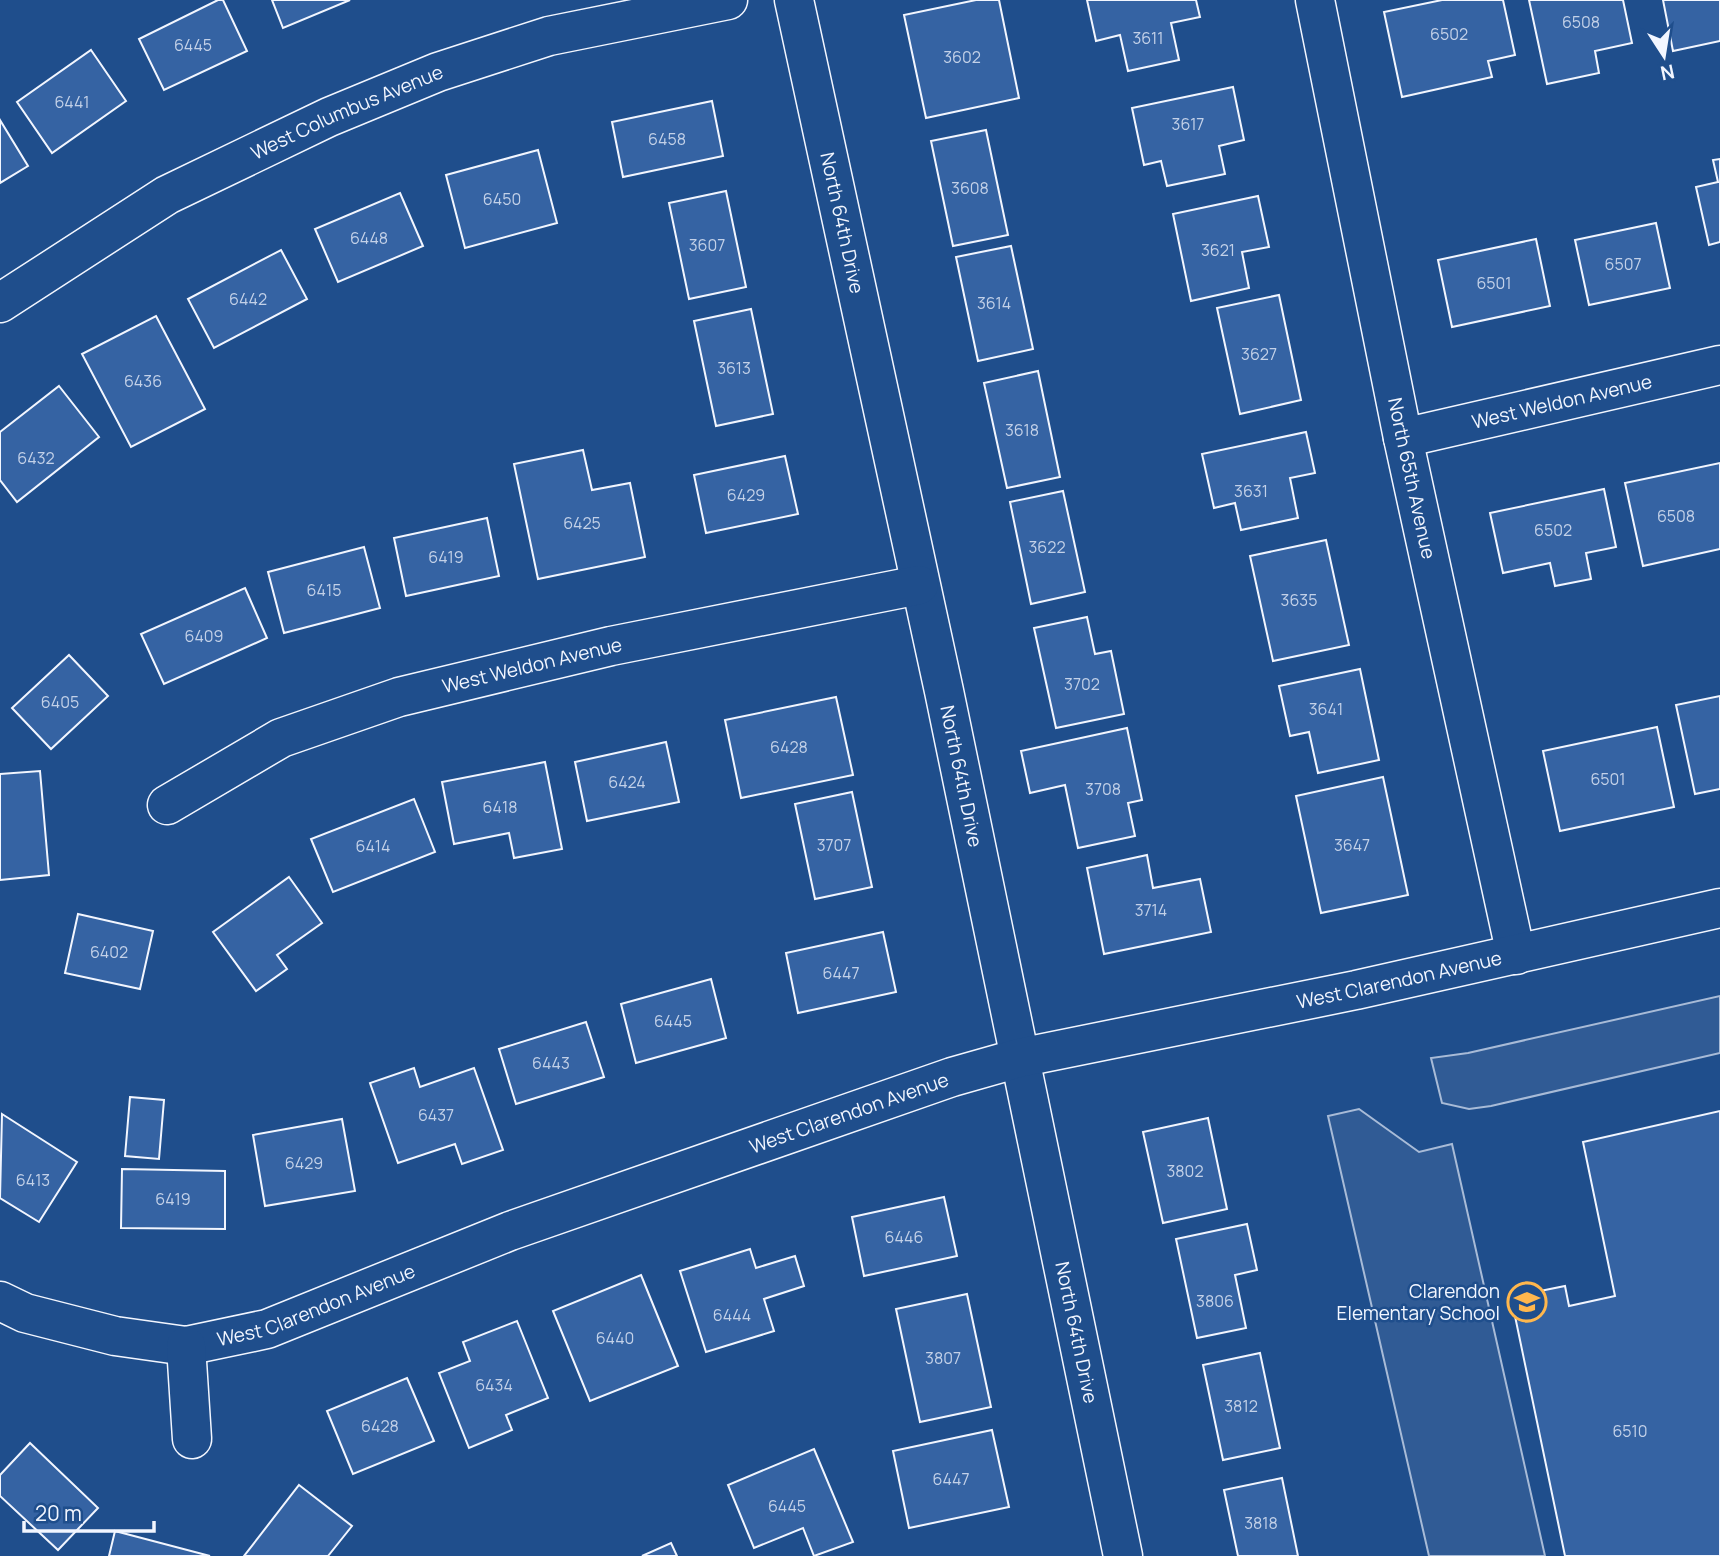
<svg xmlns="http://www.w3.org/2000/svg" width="1720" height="1556" font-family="Manrope,sans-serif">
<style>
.built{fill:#305b95;stroke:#a8bbd7;stroke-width:2}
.building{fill:#3563a3;stroke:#f2f6ff;stroke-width:2}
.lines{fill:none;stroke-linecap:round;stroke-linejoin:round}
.minor-casing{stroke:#f2f6ff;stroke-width:41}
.minor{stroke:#1f4e8c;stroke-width:38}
.labels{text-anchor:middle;stroke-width:5;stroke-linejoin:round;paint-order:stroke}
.number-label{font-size:16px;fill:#c3d1e8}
.street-label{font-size:19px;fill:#f2f6ff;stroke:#1f4e8c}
.poi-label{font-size:19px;fill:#f2f6ff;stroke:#1f4e8c;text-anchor:end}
</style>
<rect width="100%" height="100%" fill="#1f4e8c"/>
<g class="built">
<polygon points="1720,996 1720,1053 1491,1106 1469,1109 1442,1103 1431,1058 1468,1053"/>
<polygon points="1359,1109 1419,1152 1452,1144 1545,1556 1429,1556 1328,1116"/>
</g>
<g class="building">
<polygon points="218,0 223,0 247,51 164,90 139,39"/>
<polygon points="272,0 350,0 283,28"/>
<polygon points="976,0 999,0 1019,98 926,118 904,15"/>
<polygon points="1087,0 1196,0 1200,17 1171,23 1179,60 1128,71 1120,35 1096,41"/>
<polygon points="1442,0 1503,0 1515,55 1488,61 1492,77 1402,97 1384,12"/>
<polygon points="1529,0 1623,0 1632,43 1595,51 1599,73 1547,84"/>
<polygon points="1663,0 1720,0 1720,41 1673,51"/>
<polygon points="91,50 126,101 52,153 17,102"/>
<polygon points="1233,87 1244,140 1219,146 1225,174 1167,186 1161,161 1144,165 1132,108"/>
<polygon points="712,101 723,156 623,177 612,122"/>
<polygon points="0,120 28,166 0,183"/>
<polygon points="986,130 1008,235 953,246 931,141"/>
<polygon points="538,150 557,223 465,248 446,175"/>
<polygon points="1720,159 1720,242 1709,245 1696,187 1718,182 1713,160"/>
<polygon points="726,191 746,287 689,299 669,203"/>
<polygon points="400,193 423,246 338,282 315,229"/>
<polygon points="1258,196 1269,247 1242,252 1249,288 1191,301 1173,214"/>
<polygon points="1656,223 1670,288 1589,305 1575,240"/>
<polygon points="1536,239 1550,306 1452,327 1438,260"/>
<polygon points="1011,246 1033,349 978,361 956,257"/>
<polygon points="281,250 307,299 214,348 188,299"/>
<polygon points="1279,295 1301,400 1240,414 1217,308"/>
<polygon points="751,309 773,414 716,426 694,321"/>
<polygon points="156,316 205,409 131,447 82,354"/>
<polygon points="1038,371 1060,477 1007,488 984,383"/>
<polygon points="59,386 99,437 17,502 0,480 0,432"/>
<polygon points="1306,432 1315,473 1290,478 1298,518 1241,530 1235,503 1214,508 1202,454"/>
<polygon points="583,450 592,490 630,483 645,557 538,579 514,464"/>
<polygon points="785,456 798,514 706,533 694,475"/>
<polygon points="1720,463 1720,549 1643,566 1625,483"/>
<polygon points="1604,489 1616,547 1586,553 1591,579 1555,586 1550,563 1503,573 1490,513"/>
<polygon points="1063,491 1085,592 1031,604 1010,502"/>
<polygon points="487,518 499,576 406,596 394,538"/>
<polygon points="1326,540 1349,645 1273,661 1250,556"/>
<polygon points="364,547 380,608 284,633 268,572"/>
<polygon points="245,588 267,638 164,684 141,634"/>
<polygon points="1087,617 1095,654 1111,651 1124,714 1056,728 1034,628"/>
<polygon points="69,655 108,696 51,749 12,708"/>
<polygon points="1360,669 1379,760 1318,773 1309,732 1290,736 1279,686"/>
<polygon points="1720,696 1720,789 1695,794 1676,705"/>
<polygon points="836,697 853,775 741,798 725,720"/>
<polygon points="1657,727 1674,807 1560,831 1543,751"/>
<polygon points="1127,728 1142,800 1128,803 1135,836 1078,848 1065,785 1030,793 1021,751"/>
<polygon points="666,742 679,802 587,821 575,762"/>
<polygon points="545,762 562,849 514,858 509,833 454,844 442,782"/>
<polygon points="40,771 49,875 0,880 0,774"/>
<polygon points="1383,777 1408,895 1321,913 1296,796"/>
<polygon points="852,792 872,887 815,899 795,804"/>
<polygon points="414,799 435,852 333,892 311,839"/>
<polygon points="1147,855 1153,888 1200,879 1211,932 1104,954 1087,868"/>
<polygon points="289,877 322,923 277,955 287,969 256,991 213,932"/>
<polygon points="78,914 153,931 140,989 65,973"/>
<polygon points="883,932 896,992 798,1013 786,953"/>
<polygon points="711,979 726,1038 636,1063 621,1004"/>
<polygon points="586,1022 604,1077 516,1104 499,1049"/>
<polygon points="414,1068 420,1087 474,1068 503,1150 462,1164 455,1144 398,1163 370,1083"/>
<polygon points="130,1097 164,1100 159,1159 125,1156"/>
<polygon points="1720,1111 1720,1556 1565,1556 1511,1297 1565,1286 1569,1306 1615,1296 1583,1142"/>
<polygon points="2,1114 77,1162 39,1222 0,1198"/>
<polygon points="1208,1118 1227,1209 1163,1223 1143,1132"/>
<polygon points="342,1119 355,1191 265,1206 253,1135"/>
<polygon points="122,1169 225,1171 225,1229 121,1228"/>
<polygon points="944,1197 957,1256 864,1276 852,1217"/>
<polygon points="1247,1224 1257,1270 1235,1275 1246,1328 1197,1338 1176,1239"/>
<polygon points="750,1249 756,1268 795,1256 804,1286 764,1299 774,1331 706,1352 680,1271"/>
<polygon points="641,1275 678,1366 590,1401 553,1311"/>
<polygon points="967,1294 991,1407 920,1422 896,1309"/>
<polygon points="517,1321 548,1398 506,1415 512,1430 469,1448 439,1373 470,1361 463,1342"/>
<polygon points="1260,1353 1280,1448 1223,1460 1203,1365"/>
<polygon points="407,1378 434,1441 353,1474 327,1411"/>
<polygon points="992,1430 1009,1507 909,1528 893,1451"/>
<polygon points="30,1443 98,1508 58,1550 0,1496 0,1475"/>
<polygon points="814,1449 853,1542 814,1556 803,1528 754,1548 728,1485"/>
<polygon points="1282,1478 1298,1556 1238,1556 1224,1490"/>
<polygon points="299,1485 352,1526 328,1556 244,1556"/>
<polygon points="115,1531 210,1556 109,1556"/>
<polygon points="671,1543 677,1556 642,1556"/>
</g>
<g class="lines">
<g class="minor-casing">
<g id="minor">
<path id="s1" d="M 794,0 L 944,691 L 1123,1556"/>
<path id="s2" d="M 1315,0 L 1403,438 L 1516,955"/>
<path id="s3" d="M 0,303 L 167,195 L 329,117 L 438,72 L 549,36 L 728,0"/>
<path id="s4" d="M 1403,438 L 1720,365"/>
<path id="s5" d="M 167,805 L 281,738 L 399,697 L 611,646 L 919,585"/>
<path id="s6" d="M 0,1301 L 25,1313 L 115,1336 L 186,1346 L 267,1329 L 510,1231 L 952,1077 L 1019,1058 L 1356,990 L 1720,908"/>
<polyline points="186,1346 192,1439"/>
</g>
</g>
<use href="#minor" class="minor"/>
</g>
<defs>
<g id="school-ring" transform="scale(2.0125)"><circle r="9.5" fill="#1f4e8c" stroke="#ffb74d" stroke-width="1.5"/><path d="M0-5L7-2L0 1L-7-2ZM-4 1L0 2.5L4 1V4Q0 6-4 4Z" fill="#ffb74d"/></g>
</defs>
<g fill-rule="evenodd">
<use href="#school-ring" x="1527" y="1302"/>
</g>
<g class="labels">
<g class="number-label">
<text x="1581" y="28">6508</text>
<text x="1449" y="40">6502</text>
<text x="1148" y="44">3611</text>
<text x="193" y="51">6445</text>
<text x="962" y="63">3602</text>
<text x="72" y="108">6441</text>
<text x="1188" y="130">3617</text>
<text x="667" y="145">6458</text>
<text x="970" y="194">3608</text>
<text x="502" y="205">6450</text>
<text x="369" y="244">6448</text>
<text x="707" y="251">3607</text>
<text x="1218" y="256">3621</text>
<text x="1623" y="270">6507</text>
<text x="1494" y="289">6501</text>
<text x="248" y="305">6442</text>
<text x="994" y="309">3614</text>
<text x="1259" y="360">3627</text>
<text x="734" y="374">3613</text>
<text x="143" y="387">6436</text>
<text x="1022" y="436">3618</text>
<text x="36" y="464">6432</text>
<text x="1251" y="497">3631</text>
<text x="746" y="501">6429</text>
<text x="1676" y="522">6508</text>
<text x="582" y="529">6425</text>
<text x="1553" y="536">6502</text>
<text x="1047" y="553">3622</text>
<text x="446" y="563">6419</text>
<text x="324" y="596">6415</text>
<text x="1299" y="606">3635</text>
<text x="204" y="642">6409</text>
<text x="1082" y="690">3702</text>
<text x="60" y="708">6405</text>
<text x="1326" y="715">3641</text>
<text x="789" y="753">6428</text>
<text x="1608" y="785">6501</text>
<text x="627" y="788">6424</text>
<text x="1103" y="795">3708</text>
<text x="500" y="813">6418</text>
<text x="834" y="851">3707</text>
<text x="1352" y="851">3647</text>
<text x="373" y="852">6414</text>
<text x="1151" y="916">3714</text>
<text x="109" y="958">6402</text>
<text x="841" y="979">6447</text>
<text x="673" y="1027">6445</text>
<text x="551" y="1069">6443</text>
<text x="436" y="1121">6437</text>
<text x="304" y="1169">6429</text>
<text x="1185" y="1177">3802</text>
<text x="33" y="1186">6413</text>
<text x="173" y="1205">6419</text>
<text x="904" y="1243">6446</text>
<text x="1215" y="1307">3806</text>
<text x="732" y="1321">6444</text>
<text x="615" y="1344">6440</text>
<text x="943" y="1364">3807</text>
<text x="494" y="1391">6434</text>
<text x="1241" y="1412">3812</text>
<text x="380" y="1432">6428</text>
<text x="1630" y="1437">6510</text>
<text x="951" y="1485">6447</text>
<text x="787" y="1512">6445</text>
<text x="1261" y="1529">3818</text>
</g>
<g class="street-label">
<text dy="7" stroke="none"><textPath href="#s3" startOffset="397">West Columbus Avenue</textPath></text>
<text dy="7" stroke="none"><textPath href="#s1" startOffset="228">North 64th Drive</textPath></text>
<text dy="7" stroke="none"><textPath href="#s4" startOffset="163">West Weldon Avenue</textPath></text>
<text dy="7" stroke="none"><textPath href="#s2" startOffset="488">North 65th Avenue</textPath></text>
<text dy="7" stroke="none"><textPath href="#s5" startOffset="394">West Weldon Avenue</textPath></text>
<text dy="7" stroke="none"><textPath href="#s1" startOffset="794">North 64th Drive</textPath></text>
<text dy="7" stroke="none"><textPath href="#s6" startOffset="1463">West Clarendon Avenue</textPath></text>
<text dy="7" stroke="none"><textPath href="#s6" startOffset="896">West Clarendon Avenue</textPath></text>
<text dy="7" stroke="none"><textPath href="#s6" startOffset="329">West Clarendon Avenue</textPath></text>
<text dy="7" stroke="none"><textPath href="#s1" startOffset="1362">North 64th Drive</textPath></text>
</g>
<g class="poi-label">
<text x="1500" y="1298">Clarendon<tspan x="1500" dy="22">Elementary School</tspan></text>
</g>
</g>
<g transform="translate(1664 56) rotate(168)" stroke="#1f4e8c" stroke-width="5" paint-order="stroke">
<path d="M0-5L12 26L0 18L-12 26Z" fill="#f2f6ff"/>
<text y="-10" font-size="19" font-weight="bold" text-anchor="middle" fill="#f2f6ff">N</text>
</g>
<path d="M24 1521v10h130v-10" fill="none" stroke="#f2f6ff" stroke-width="3.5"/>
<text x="35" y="1521" font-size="21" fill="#f2f6ff" stroke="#1f4e8c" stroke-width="5" paint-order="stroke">20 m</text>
</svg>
